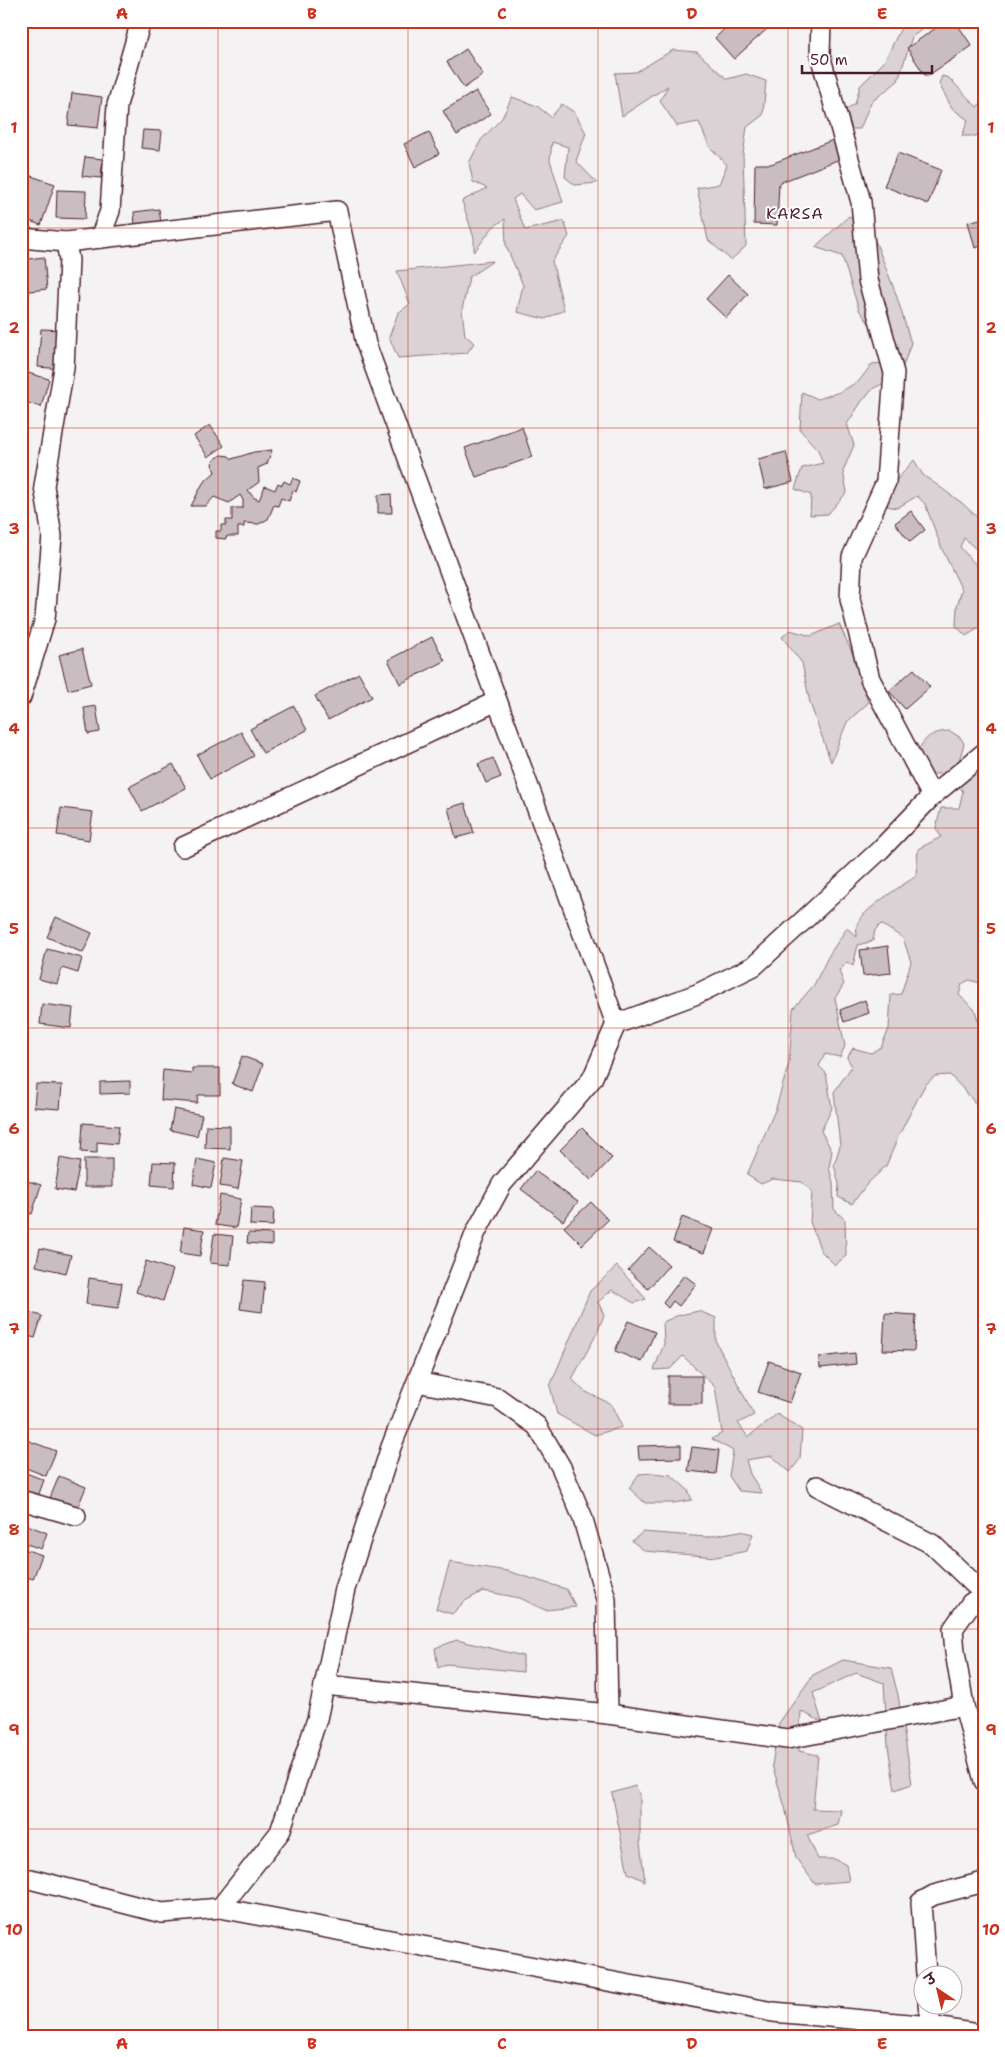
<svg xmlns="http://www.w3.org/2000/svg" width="1005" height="2057" font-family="'Shantell Sans','Playpen Sans Deva',sans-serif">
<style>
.green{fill:#dbd2d5;stroke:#927880}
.building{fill:#cabdc1;stroke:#4a1f2b}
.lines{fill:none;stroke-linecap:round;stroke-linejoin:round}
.minor-casing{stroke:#4a1f2b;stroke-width:22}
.minor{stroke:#fff;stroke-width:19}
.grid{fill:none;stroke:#c8321e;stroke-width:1;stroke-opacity:0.55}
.labels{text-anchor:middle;stroke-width:4;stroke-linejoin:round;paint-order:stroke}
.quarter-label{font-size:16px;letter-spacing:1px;fill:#4a1f2b;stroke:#fff}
.neatline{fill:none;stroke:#c8321e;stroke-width:2}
.grid-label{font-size:16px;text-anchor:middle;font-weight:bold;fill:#c8321e}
</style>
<rect width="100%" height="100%" fill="#f4f2f2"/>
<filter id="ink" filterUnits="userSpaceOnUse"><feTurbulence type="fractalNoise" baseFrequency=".02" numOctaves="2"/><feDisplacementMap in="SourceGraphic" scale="10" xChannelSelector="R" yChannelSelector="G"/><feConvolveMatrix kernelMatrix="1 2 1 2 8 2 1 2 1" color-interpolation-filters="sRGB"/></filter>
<g filter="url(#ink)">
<g class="green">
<polygon points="907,21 933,21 912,37 898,81 871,102 860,129 852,129 846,109 855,104 860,86 884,62 901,28"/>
<polygon points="673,50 697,52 727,79 746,74 766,81 763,115 747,127 743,155 746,246 731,260 708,240 697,188 719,184 727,165 709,146 699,122 677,126 660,101 668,86 622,116 615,73 636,72"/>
<polygon points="942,76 949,78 977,107 984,100 984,127 976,136 962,136 968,120 952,108 939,84"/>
<polygon points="512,97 537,106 551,117 562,104 575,113 586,133 576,161 597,183 575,185 565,177 568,147 552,142 550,160 563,202 534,210 520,194 513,199 525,230 564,221 569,236 552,261 564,310 545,319 517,312 523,285 506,246 505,219 493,227 474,252 474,238 462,201 487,188 473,182 469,163 481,140 502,118"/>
<polygon points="849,216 871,230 896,294 911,343 900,375 874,388 862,401 847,424 854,445 843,471 847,492 828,514 810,515 811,495 795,489 802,468 823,463 818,450 800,430 802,392 818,399 840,392 859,381 872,364 894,362 892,354 859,310 842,256 815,247"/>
<polygon points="493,261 469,277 462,310 465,335 474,343 467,353 398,358 389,337 398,313 410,304 397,271"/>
<polygon points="914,460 923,475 962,503 979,519 984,531 984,553 976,549 964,538 960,547 984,574 984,617 982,626 966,636 956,626 957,606 962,590 942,549 925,504 917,496 897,508 887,506 894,483"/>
<polygon points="839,624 860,670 868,703 847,722 831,762 810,703 802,663 782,637 790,630 811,636"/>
<path d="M 950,731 L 961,738 L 964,744 L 957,767 L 984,764 L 984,984 L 969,980 L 962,984 L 959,995 L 975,1010 L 982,1035 L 980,1055 L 982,1097 L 984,1099 L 984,1115 L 967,1093 L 950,1075 L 935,1076 L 925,1085 L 917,1100 L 898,1137 L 886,1166 L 867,1184 L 852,1204 L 838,1197 L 839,1184 L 834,1165 L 840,1146 L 834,1092 L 852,1066 L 847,1058 L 853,1048 L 871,1053 L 881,1047 L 889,1029 L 891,995 L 901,994 L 911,962 L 903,938 L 881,924 L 875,930 L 873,941 L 858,945 L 853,966 L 847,962 L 839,971 L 844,984 L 835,998 L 845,1046 L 840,1057 L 825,1054 L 819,1066 L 826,1073 L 832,1108 L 821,1131 L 832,1151 L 829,1168 L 833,1182 L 834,1209 L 845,1220 L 846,1256 L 835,1265 L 821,1251 L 810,1222 L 812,1191 L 802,1182 L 773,1179 L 761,1184 L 747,1175 L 776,1108 L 789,1063 L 793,1009 L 814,985 L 829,955 L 847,928 L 857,937 C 857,934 856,928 857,925 C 861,910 902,886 916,876 L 918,849 L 941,837 L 936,828 L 941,808 L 959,808 L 963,791 L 944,774 L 930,774 L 916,755 C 924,738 930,732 950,731 Z"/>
<polygon points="617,1266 646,1299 634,1303 612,1290 598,1302 604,1315 597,1333 572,1379 584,1391 611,1404 622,1427 595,1435 557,1414 550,1386 590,1291"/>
<polygon points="699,1311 716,1318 716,1342 754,1415 738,1423 748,1437 777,1414 802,1430 800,1459 790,1472 772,1456 746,1460 750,1474 762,1493 739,1491 729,1476 733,1451 712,1439 722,1433 715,1387 683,1356 670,1369 654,1370 664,1344 663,1322 679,1315"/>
<polygon points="653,1473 671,1475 688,1490 692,1500 673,1503 645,1503 629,1488 639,1474"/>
<polygon points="740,1531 753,1534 747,1551 716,1557 645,1551 632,1541 643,1532 706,1537"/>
<polygon points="450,1562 507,1571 566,1589 576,1607 545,1610 520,1598 483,1591 465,1601 452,1614 436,1609"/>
<polygon points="457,1640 523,1656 523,1672 447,1664 438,1668 435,1648"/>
<polygon points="843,1660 891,1668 898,1695 912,1784 895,1790 888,1746 884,1683 856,1673 813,1693 822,1722 801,1711 799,1751 818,1755 813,1809 841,1810 838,1825 807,1835 818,1859 835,1859 846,1865 849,1881 815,1884 796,1858 785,1807 772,1765 779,1723 813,1675"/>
<polygon points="635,1786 640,1794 640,1843 645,1881 628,1873 612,1793"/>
</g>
<g class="building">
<polygon points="733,21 760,21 767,29 734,59 715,38"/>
<polygon points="946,21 955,21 972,46 926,77 907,48"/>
<polygon points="466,49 483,75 464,88 447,62"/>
<polygon points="476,91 491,114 457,135 443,111"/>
<polygon points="72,93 102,97 98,128 68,125"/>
<polygon points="143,130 162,131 160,150 141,148"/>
<polygon points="429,132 439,154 415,167 404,144"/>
<polygon points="833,140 840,159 779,183 777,225 754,224 755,164 771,164"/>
<polygon points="898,153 941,170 928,204 884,186"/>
<polygon points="85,157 103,159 101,178 82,176"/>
<polygon points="28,175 55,184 41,225 21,218 21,196"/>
<polygon points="57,190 86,191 85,219 56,218"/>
<polygon points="159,209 161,222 135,225 134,212"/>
<polygon points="984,218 984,245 975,248 968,222"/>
<polygon points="44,257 47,289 21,292 21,260"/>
<polygon points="728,275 748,294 726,318 706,299"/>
<polygon points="41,329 63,330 61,369 38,367"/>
<polygon points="21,371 49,379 41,407 21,401"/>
<polygon points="210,425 224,446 208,457 194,436"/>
<polygon points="522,427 532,457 476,477 465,448"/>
<polygon points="272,450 267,464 258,468 259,482 248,490 253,497 259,500 265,486 275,490 278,483 282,485 284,481 290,484 293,478 300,481 296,492 293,490 289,501 281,498 278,506 274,505 268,519 259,524 244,523 244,527 238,527 238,536 227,536 226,539 216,538 216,531 221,531 221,525 226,525 226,520 232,520 232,508 243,508 243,500 240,495 229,503 214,497 206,506 191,506 203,483 215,472 212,464 214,460 221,455 229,456 232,459 254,452"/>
<polygon points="786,452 793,482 765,489 758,459"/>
<polygon points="391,494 392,513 378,513 378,495"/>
<polygon points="911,511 925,530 910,542 895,523"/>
<polygon points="432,637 445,661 400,684 388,660"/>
<polygon points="82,649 91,684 68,690 59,655"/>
<polygon points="914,669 930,687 905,709 889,691"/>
<polygon points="359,673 372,697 328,720 315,696"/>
<polygon points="96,706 100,732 88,734 84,708"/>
<polygon points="294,706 307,730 263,753 250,729"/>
<polygon points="241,732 254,756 210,779 197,755"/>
<polygon points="493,758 501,777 486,783 478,764"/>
<polygon points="173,764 186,788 142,811 129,787"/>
<polygon points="465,803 474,833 456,838 448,808"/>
<polygon points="61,808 93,812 89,840 57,835"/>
<polygon points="56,917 92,933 83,953 47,937"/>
<polygon points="888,946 891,973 863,976 860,950"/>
<polygon points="47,949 82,958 78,973 62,968 57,984 39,979"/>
<polygon points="865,1000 869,1013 844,1022 840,1010"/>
<polygon points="42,1004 73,1008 71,1028 40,1024"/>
<polygon points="242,1056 263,1064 253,1092 232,1084"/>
<polygon points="192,1068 220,1068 220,1095 198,1095 197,1103 161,1100 163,1070 192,1073"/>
<polygon points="130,1081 130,1093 100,1094 100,1082"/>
<polygon points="36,1084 62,1085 60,1109 34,1107"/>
<polygon points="174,1109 202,1115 197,1136 170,1130"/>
<polygon points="83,1123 119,1126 117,1144 97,1142 97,1153 81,1152"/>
<polygon points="206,1125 230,1126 230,1149 205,1148"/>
<polygon points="582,1128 612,1158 591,1180 560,1150"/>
<polygon points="60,1158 80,1162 74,1192 55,1189"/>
<polygon points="224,1158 243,1161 238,1189 220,1186"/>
<rect x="84" y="1159" width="28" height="28"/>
<polygon points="197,1159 216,1163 211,1188 193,1184"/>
<polygon points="153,1162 175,1163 174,1187 151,1185"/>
<polygon points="535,1171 578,1202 563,1221 521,1189"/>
<polygon points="21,1179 41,1185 32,1214 21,1211"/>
<polygon points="220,1195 241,1199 236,1228 215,1225"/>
<polygon points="591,1202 608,1220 582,1245 564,1227"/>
<polygon points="251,1208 274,1209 273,1226 250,1225"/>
<polygon points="682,1217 713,1229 704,1253 673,1242"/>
<polygon points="184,1227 204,1230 200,1256 180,1253"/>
<polygon points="248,1233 272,1234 272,1245 247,1243"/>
<polygon points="214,1234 233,1236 230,1265 210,1263"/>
<polygon points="649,1247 669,1265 648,1289 628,1270"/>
<polygon points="40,1248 71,1255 66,1273 36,1266"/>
<polygon points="146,1261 173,1270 163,1301 136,1292"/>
<polygon points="684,1275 696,1284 679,1306 673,1301 668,1308 663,1303"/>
<polygon points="89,1278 122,1283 118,1308 86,1304"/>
<polygon points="244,1280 265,1282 262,1312 240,1309"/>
<polygon points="21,1310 42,1316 35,1338 21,1334"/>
<polygon points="885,1313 916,1315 914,1351 883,1350"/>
<polygon points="628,1321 655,1332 642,1362 615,1351"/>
<polygon points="855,1353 856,1364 820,1368 819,1357"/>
<polygon points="769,1361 801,1372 790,1403 758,1392"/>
<rect x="668" y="1376" width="34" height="28"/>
<polygon points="24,1439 56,1451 46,1476 21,1466 21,1447"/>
<polygon points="681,1445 681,1458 639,1459 638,1446"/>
<polygon points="692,1447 719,1450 716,1474 688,1471"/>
<polygon points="21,1471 44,1480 37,1499 21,1494"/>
<polygon points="59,1476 86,1487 77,1509 50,1498"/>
<polygon points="25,1524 47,1533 41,1549 21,1542 21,1533"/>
<polygon points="21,1548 42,1555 33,1579 21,1575"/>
<polygon points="21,1706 28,1707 25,1733 21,1732"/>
</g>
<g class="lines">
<g class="minor-casing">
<g id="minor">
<polyline points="21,238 66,242 337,211 366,344 616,1024"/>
<polyline points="100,238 110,211 117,105 141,21"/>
<polyline points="21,697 45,619 52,536 44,486 64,368 69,260 66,242"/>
<polyline points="932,796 984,753"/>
<polyline points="183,847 497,701"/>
<polyline points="417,1382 498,1398 537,1426 561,1467 582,1516 606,1599 608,1714"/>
<polyline points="817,1486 932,1544 975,1585 984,1590"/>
<polyline points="21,1500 76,1516"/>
<polyline points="984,1602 971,1603 953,1629 955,1652 964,1706 984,1781"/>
<polyline points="324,1685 608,1714 787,1739 964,1706"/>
<polyline points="21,1880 30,1879 162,1913 220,1908 280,1832 317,1719 345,1589 391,1447 476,1232 502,1184 592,1079 616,1024 697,994 754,966 880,850 932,796 870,679 850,599 852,557 886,482 894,373 868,280 861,202 820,55 821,21"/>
<polyline points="220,1908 773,2012 931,2026 984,2035"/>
<polyline points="926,1974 921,1902 934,1895 984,1882"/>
<polyline points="928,2004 931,2026"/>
</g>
</g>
<use href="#minor" class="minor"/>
</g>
</g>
<path class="grid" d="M 218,21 L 218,2036M 408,21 L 408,2036M 598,21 L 598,2036M 788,21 L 788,2036M 21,228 L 984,228M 21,428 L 984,428M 21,628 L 984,628M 21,828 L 984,828M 21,1028 L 984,1028M 21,1229 L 984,1229M 21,1429 L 984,1429M 21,1629 L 984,1629M 21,1829 L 984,1829"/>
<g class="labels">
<g class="quarter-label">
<text x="795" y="219">KARSA</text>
</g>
</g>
<rect width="1005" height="2057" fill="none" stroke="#fff" stroke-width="55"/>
<g transform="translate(938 1990) rotate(325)"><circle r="24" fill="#ffffff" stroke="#b7a5aa"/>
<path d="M0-4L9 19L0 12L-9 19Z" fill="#c8321e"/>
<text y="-8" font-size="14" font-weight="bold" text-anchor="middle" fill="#4a1f2b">उ</text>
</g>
<path d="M802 65v8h130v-8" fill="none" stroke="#4a1f2b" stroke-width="2.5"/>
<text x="810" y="65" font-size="15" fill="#4a1f2b" stroke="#ffffff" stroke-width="4" paint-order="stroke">50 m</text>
<rect x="28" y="28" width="950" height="2002" class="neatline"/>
<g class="grid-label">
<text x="122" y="19">A</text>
<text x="312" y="19">B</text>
<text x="502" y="19">C</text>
<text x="692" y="19">D</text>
<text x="882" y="19">E</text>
<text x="14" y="133">1</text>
<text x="991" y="133">1</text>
<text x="14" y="333">2</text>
<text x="991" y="333">2</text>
<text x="14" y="534">3</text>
<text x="991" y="534">3</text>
<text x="14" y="734">4</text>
<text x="991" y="734">4</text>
<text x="14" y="934">5</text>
<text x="991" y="934">5</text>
<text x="14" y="1134">6</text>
<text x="991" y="1134">6</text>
<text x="14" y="1334">7</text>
<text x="991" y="1334">7</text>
<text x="14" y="1535">8</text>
<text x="991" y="1535">8</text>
<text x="14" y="1735">9</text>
<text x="991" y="1735">9</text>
<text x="14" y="1935">10</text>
<text x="991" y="1935">10</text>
<text x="122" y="2049">A</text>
<text x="312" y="2049">B</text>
<text x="502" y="2049">C</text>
<text x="692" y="2049">D</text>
<text x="882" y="2049">E</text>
</g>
</svg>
